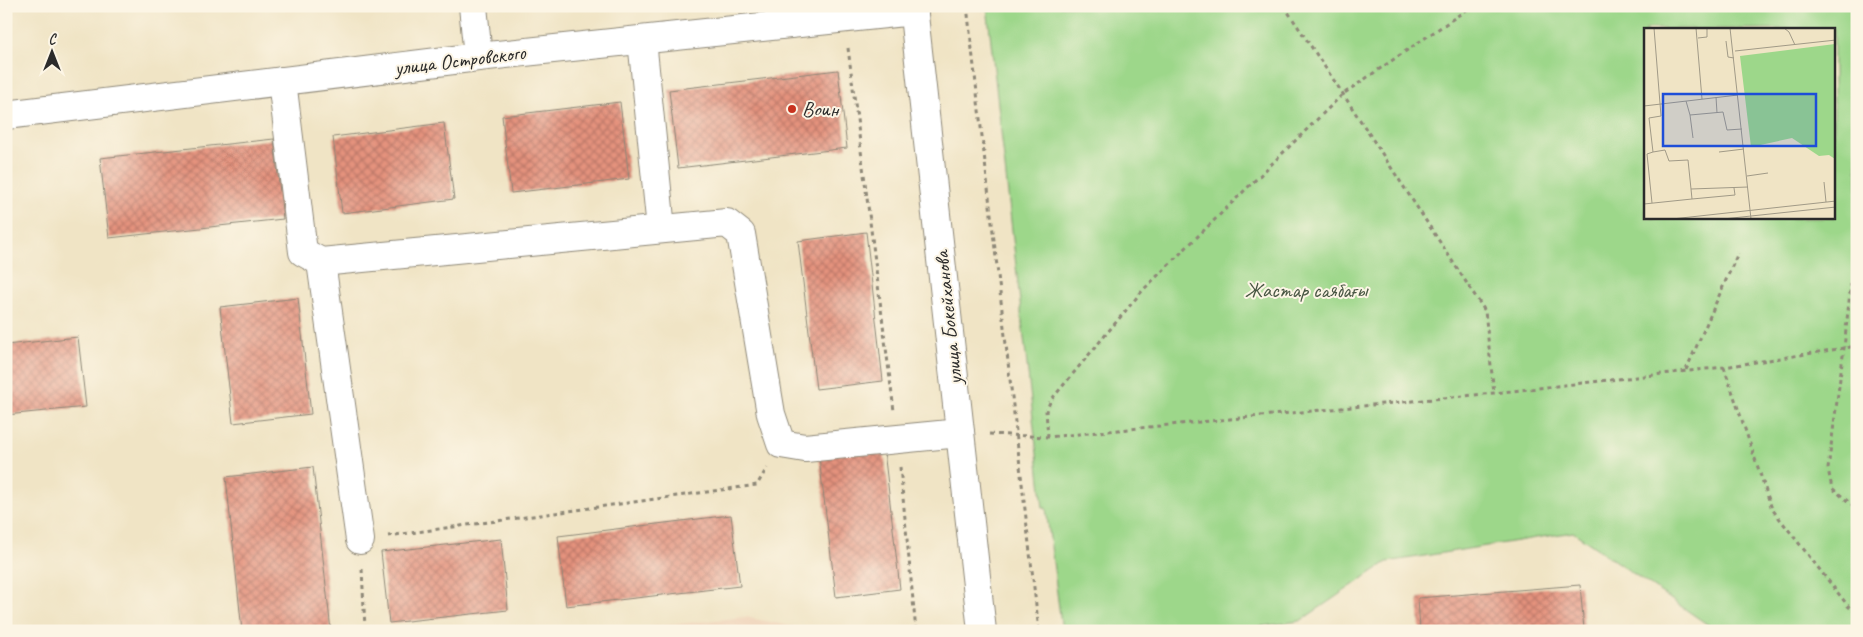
<svg xmlns="http://www.w3.org/2000/svg" width="1863" height="637" font-family="Caveat,sans-serif">
<style>
.built{fill:#f0d5bc}
.green{fill:#9dd78a;stroke:#64815a;fill-rule:evenodd}
.building{fill:url(#building-cross-hatch)}
.lines{fill:none;stroke-linecap:round;stroke-linejoin:round}
.minor-casing{stroke:#8e8878;stroke-width:30}
.path{stroke:#8e8878;stroke-width:3;stroke-dasharray:4 4;stroke-linecap:butt}
.minor{stroke:#fff;stroke-width:28}
.poi-dot{fill:#c8321e;stroke:#fcf5e5;stroke-width:2}
.labels{text-anchor:middle;stroke-width:4;stroke-linejoin:round;paint-order:stroke}
.street-label{font-size:21px;fill:#2b2b2b;stroke:#fcf5e5}
.poi-label{font-size:21px;fill:#2b2b2b;stroke:#fcf5e5;text-anchor:start}
.park-label{font-size:21px;fill:#485643;stroke:#fcf5e5}
.inset-road{fill:none;stroke:#a19a87;stroke-width:1}
.view{fill:#1d4ed8;fill-opacity:0.15;stroke:#1d4ed8;stroke-width:2.5}
.inset-edge{fill:none;stroke:#2b2b2b;stroke-width:2.5}
</style>
<defs>
<pattern id="building-cross-hatch" width="8" height="8" patternUnits="userSpaceOnUse" patternTransform="scale(1.25)"><rect width="8" height="8" fill="#e4927d"/><path d="M0 0l8 8M0 8l8-8" fill="none" stroke="#b97767"/></pattern>
</defs>
<rect width="100%" height="100%" fill="#fcf5e5"/>
<filter id="ink" filterUnits="userSpaceOnUse"><feTurbulence type="fractalNoise" baseFrequency=".02" numOctaves="2"/><feDisplacementMap in="SourceGraphic" scale="10" xChannelSelector="R" yChannelSelector="G"/><feConvolveMatrix kernelMatrix="1 2 1 2 8 2 1 2 1" color-interpolation-filters="sRGB"/></filter>
<filter id="wash" filterUnits="userSpaceOnUse"><feTurbulence type="fractalNoise" baseFrequency=".0096" numOctaves="4" result="noise"/><feDisplacementMap in="SourceGraphic" scale="20" xChannelSelector="R" yChannelSelector="G"/><feGaussianBlur stdDeviation="1.12" result="paint"/><feColorMatrix in="noise" values="0 0 0 0 0 0 0 0 0 0 0 0 0 0 0 0 0 1.4 0 .05"/><feComposite in="paint" operator="in"/></filter>
<g filter="url(#wash)">
<rect width="100%" height="100%" fill="#f0e4c5"/>
<polygon class="built" points="745,617 813,631 612,631"/>
<path class="green" d="M 987,6 L 1857,6 L 1857,631 L 1717,631 L 1573,532 L 1387,562 L 1300,621 L 1226,631 L 1062,631 L 1046,508 L 1043,508 ZM 1646,29 L 1834,29 L 1834,218 L 1646,218 Z"/>
<g id="blocks">
<g class="building">
<polygon points="838,70 847,148 678,168 669,90"/>
<polygon points="620,102 629,179 511,193 502,116"/>
<polygon points="444,123 454,199 342,213 333,137"/>
<polygon points="274,139 283,219 109,238 100,158"/>
<polygon points="866,232 883,381 816,389 798,241"/>
<polygon points="298,298 311,414 233,423 220,307"/>
<polygon points="78,337 86,407 6,415 6,345"/>
<polygon points="883,442 900,589 836,597 818,449"/>
<polygon points="313,467 331,631 242,631 226,477"/>
<polygon points="731,515 740,586 566,606 558,536"/>
<polygon points="501,539 508,610 389,623 381,552"/>
<polygon points="1580,585 1584,629 1557,631 1420,631 1418,598"/>
</g>
</g>
</g>
<g filter="url(#ink)">
<use href="#blocks" fill-opacity="0" stroke="#8e8878" stroke-width="1"/>
<g class="lines">
<g class="minor-casing">
<g id="minor">
<polyline points="473,6 478,57"/>
<polyline points="913,6 982,631"/>
<polyline points="642,40 661,229"/>
<polyline points="282,81 303,252 321,262 727,223 741,234 771,414 781,444 805,448 960,433"/>
<polyline points="6,115 478,57 914,11"/>
<polyline points="321,262 360,540"/>
</g>
</g>
<g class="path">
<polyline points="967,6 1039,631"/>
<polyline points="1284,6 1343,94 1485,311 1494,393"/>
<polyline points="848,48 894,411"/>
<polyline points="1857,227 1844,348 1828,469 1832,488 1857,509"/>
<polyline points="1724,367 1772,509 1849,607 1857,613"/>
<polyline points="1686,370 1738,253"/>
<polyline points="989,434 1048,437 1494,393 1724,367 1857,346"/>
<polyline points="1048,437 1046,411 1051,400 1143,290 1343,94 1472,6"/>
<polyline points="900,467 916,631"/>
<polyline points="388,536 757,485 767,468"/>
<polyline points="362,569 365,628 363,631"/>
</g>
<use href="#minor" class="minor"/>
</g>
</g>
<circle class="poi-dot" cx="792" cy="109" r="5"/>
<g class="labels">
<g class="street-label">
<text transform="translate(460 60) rotate(-7)" y="7">улица Островского</text>
<text transform="translate(948 318) rotate(-96)" y="7">улица Бокейханова</text>
</g>
<g class="poi-label">
<text x="802" y="116">Воин</text>
</g>
<g class="park-label">
<text x="1306" y="297">Жастар саябағы</text>
</g>
</g>
<g transform="translate(1644 28)">
<rect width="191" height="191" fill="#f0e4c5"/>
<path d="M 191,16 L 191,131 L 185,127 L 175,128 L 148,110 L 107,119 L 96,28 Z" fill="#9dd78a"/>
<path class="inset-road" d="M 10,0 L 17,88 L 5,90 L 9,124 L 21,122 L 25,133 L 44,132 L 47,161M 52,0 L 58,71M 86,0 L 107,191M 140,0 L 145,4 L 151,17M 54,10 L 63,9 L 63,0M 82,13 L 84,29 L 90,30M 91,23 L 192,12M 72,69 L 73,85M 42,73 L 46,87 L 79,84 L 83,102 L 98,101M 0,78 L 94,67M 46,87 L 49,110M 75,124 L 100,121M 103,148 L 124,145M 180,154 L 182,174M 48,171 L 91,167 L 90,160M 8,175 L 3,126 L 9,124M 0,176 L 48,171 L 47,161 L 104,159M 28,191 L 192,173M 79,191 L 192,179"/>
<path class="view" d="M 19,66 L 172,66 L 172,118 L 19,118 Z"/>
<rect width="191" height="191" class="inset-edge"/>
</g>
<rect width="1863" height="637" fill="none" stroke="#fcf5e5" stroke-width="25"/>
<g transform="translate(52 52)" stroke="#fcf5e5" stroke-width="4" paint-order="stroke">
<path d="M0-4L9 19L0 12L-9 19Z" fill="#2b2b2b"/>
<text y="-8" font-size="14" font-weight="bold" text-anchor="middle" fill="#2b2b2b">С</text>
</g>
</svg>
